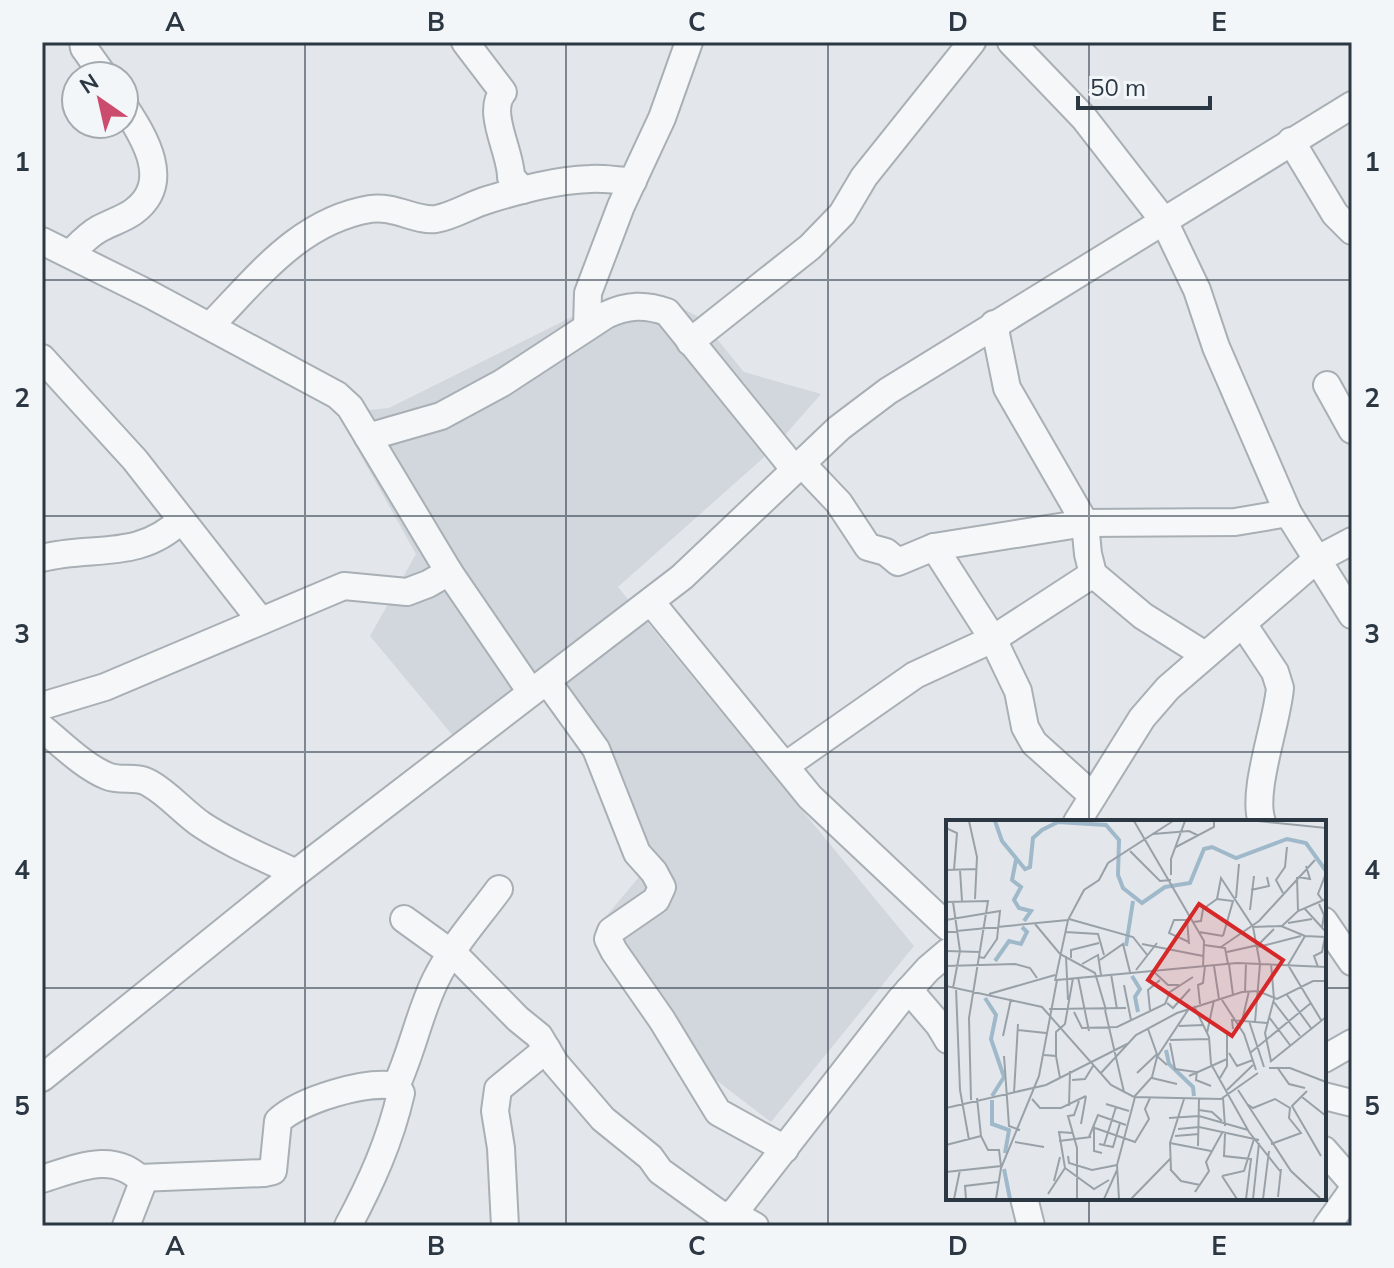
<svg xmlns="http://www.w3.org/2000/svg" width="1394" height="1268" font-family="Mulish,sans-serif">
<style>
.built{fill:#d1d7dd}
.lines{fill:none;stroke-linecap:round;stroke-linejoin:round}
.minor-casing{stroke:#a8afb5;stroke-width:30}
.minor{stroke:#f6f7f9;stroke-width:26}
.grid{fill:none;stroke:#2b3743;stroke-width:2;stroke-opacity:0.55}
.inset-river{fill:none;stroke:#9fb9ca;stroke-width:4}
.inset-road{fill:none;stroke:#99a1a8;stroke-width:2}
.view{fill:#d62828;fill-opacity:0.15;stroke:#d62828;stroke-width:4}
.inset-edge{fill:none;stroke:#2b3743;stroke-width:4}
.neatline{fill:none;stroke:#2b3743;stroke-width:3}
.grid-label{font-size:26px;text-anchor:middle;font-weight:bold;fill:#2b3743}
</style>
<rect width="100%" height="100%" fill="#e3e7eb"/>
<polygon class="built" points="653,293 699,317 744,372 821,394 770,452 618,587 914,946 771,1122 712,1077 604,919 653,860 563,686 464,749 370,636 416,554 337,413 389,408 604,301"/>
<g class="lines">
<g class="minor-casing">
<g id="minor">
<polyline points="83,42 84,48 104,76"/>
<path d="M 465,42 L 503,92 C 486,112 511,152 511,177 L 523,190"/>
<polyline points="1011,42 1084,118 1164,221 1197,290 1216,347 1288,513 1352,615"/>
<polyline points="1291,141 1335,214 1352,231"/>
<polyline points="42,241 151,295 337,395 350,407 449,572 531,692"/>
<path d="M 70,254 C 79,245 88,235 99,229 C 110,223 123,219 133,212 C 173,183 145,138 124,106"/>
<polyline points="994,324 1007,388 1085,523 1088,554 1093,574 1143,616 1205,655"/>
<path d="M 210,326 C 257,278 299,221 370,209 C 394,205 417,222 436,219 C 454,216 470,205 487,200 C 520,190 556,180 590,179 C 604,178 619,181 633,181"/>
<polyline points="587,327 588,293 621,206 662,118 689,42"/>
<polyline points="690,342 810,247 842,214 864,177 972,42"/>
<polyline points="42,358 135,460 261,621"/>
<polyline points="1327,385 1352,430"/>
<path d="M 368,437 L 441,416 L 502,383 L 606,315 C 627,305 645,304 667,312 L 795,470"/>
<polyline points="802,464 839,503 868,547 886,552 898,562 934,547 1085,523 1235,522 1288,513"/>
<polyline points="934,547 993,639 1018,691 1025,727 1034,743 1093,796"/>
<path d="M 42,558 C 92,545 139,561 181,520"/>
<polyline points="651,602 810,797 948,927"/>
<path d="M 1243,624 L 1275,672 L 1280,688 C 1277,724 1251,792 1262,822"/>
<polyline points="547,681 596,749 637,853 654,872 662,887 656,900 611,931 608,939 614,951 662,1020 718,1112 785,1149"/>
<polyline points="42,706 105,687 344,586 407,592 428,584 449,572"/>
<path d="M 42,728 C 62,744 83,766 107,776 C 121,782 136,775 149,783 C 169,794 184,813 202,825 C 232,845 265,858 296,873"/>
<polyline points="785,766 915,675 993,639 1093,574"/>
<polyline points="1077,822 1142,718 1168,688 1316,560 1352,541"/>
<polyline points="404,919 458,958 518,1019 539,1036 555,1063 603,1119 650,1157 660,1171 728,1220"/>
<polyline points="1324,921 1352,962"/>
<polyline points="909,990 939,1025 948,1040"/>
<polyline points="1324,1059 1352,1043"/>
<polyline points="42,1078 296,873 682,577 839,428 888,391 1352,105"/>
<polyline points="1324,1096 1352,1103"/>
<polyline points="1324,1150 1352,1182"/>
<path d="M 139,1178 L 264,1173 L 273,1171 L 278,1121 C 300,1100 366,1080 396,1086"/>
<path d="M 42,1179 C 77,1168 115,1150 143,1182 L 126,1226"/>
<polyline points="1024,1198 1031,1226"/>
<polyline points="732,1213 755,1226"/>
<path d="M 348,1226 C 371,1183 390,1141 401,1093 L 396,1086 C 412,1052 419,1014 435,981 C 452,946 477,919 499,889"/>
<polyline points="505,1226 501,1148 495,1111 498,1089 547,1049"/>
<polyline points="724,1226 900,1000 928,969 948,952"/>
<polyline points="1327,1226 1352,1191"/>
</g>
</g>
<use href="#minor" class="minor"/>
</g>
<path class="grid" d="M 305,42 L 305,1226M 566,42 L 566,1226M 828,42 L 828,1226M 1089,42 L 1089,822M 42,280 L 1352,280M 42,516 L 1352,516M 42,752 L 1352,752M 42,988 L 948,988M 1324,988 L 1352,988M 1089,1198 L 1089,1226"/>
<g transform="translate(946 820)">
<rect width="380" height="380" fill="#e3e7eb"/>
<path class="inset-river" d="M 49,1 L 56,21 L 79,49 L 84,47 L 87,18 L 96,10 L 112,2 L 160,5 L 173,20 L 172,55 L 177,68 L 196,83 L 219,67 L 244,63 L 258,29 L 266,27 L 290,38 L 341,19 L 360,23 L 380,51M 70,40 L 66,60 L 75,67 L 68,80 L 73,88 L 85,91 L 78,101M 180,126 L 187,81M 49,141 L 63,121 L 75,124 L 81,112 L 76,107M 186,156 L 194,169 L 189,177 L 192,192M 39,178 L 50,195 L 45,219 L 58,257 L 46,276M 220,230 L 223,244 L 247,267 L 248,276M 46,280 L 46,304 L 63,310 L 59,333M 58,349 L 64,379"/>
<path class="inset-road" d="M 23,1 L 31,37 L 29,79M 188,1 L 258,121 L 257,147M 312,1 L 380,8M 0,8 L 11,13 L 8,50M 207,14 L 243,11 L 253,16M 230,27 L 268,7 L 268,1M 184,31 L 214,61 L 225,60M 0,50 L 31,49M 14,50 L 16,81M 225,55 L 225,39 L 239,1M 351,57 L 352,91M 352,57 L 364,59 L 360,46M 305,70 L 323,66 L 321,57M 337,73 L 330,60 L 339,47 L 341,27M 290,78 L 293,44M 271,79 L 275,58 L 307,107 L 314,144 L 309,202M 377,81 L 372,74 L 380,53M 0,82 L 42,81 L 23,198 L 25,280M 373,84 L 378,95 L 376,108M 359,89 L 380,112M 304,90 L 308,56M 123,99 L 187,117 L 202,136M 241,99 L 243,124M 0,100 L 54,91 L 51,119 L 38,138 L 33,137M 241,100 L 228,100 L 223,113 L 243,122M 247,102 L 255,101 L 257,89 L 271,79 L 287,81 L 277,116M 342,103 L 366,99M 89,104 L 114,134 L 149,153 L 160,190M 336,106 L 352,91 L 380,79M 307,107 L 335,106 L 359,116 L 380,117M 0,112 L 122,100M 119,112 L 152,114 L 158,135M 253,112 L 277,116M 359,116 L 342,145 L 375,200M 196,124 L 257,136M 258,125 L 279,128 L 282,144M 275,127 L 313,101 L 369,40M 312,127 L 355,116M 0,131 L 34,132M 281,132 L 312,125 L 328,109M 120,136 L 122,180M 125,138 L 125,130 L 153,123M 154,140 L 177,124 L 184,152M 136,144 L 152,135 L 155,155M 283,144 L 287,175M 325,144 L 328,179 L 319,213 L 325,241M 0,146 L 69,144 L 84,148 L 91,158M 268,146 L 273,179M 372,147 L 368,136 L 376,132 L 379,117M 190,150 L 211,123M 206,150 L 222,165 L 233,165M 165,154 L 171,189M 132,157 L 143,211M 109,161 L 122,100 L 138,70 L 153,60 L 162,43 L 227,1M 178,165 L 185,200M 0,166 L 96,187 L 165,265 L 188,277 L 275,279 L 312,253M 7,168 L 14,131 L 7,82M 10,168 L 14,270 L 23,320M 299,172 L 300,143M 43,174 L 109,155M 341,175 L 365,208M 276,180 L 298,214 L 310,250M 327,181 L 354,216M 221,183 L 227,188 L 244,169M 254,184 L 252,165 L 257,163 L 259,146M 248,186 L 263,217 L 265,244 L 303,312 L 334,351M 103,189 L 180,188M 159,190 L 178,272M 204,190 L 202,170 L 214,160M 128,192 L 136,208 L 171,207 L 219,184 L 224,172 L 247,157M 323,197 L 344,225M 296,201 L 303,171M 303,201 L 318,247M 233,206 L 258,205M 202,209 L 212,237 L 221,245M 287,209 L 286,200 L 321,203M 72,210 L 100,213M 261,213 L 268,180M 57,216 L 65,179M 224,220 L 263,219M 224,223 L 229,249 L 250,252M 283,233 L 291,246 L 307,240M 304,233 L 365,183M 98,235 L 110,236 L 114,258M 58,236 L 63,306 L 74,310M 110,236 L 110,212 L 119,204 L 127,158M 324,242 L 380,197M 331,247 L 343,264 L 359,268M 323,248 L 344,248 L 380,262M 251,251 L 250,260 L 265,266M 191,253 L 211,234M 154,254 L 190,215 L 231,193 L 296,172 L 312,171 L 331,179 L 367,161 L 380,161M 243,256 L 281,239M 206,258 L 231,264M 274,258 L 281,246 L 281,212M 126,260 L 139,259 L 147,246M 281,270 L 307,245M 292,270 L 345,351 L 374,378M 361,271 L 346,286 L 375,336M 68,273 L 72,204M 188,277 L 206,257 L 211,237 L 244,187M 356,277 L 380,296M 277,278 L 279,306M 86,279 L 94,288 L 115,288 L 140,276M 160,284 L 183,291M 301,284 L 307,288 L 329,279 L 344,288 L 343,298 L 355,313 L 325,324M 123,286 L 124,251M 0,288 L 100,265 L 183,223M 253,290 L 266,292 L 276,301M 223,298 L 253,296 L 302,310M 135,304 L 140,276M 148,306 L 148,331 L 156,333M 149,308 L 189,322 L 203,299 L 199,289 L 204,278M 232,309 L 253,307 L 313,320M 127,313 L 113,312 L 119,348 L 148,369 L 163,360M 279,314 L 278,336 L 305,339 L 300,379M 229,316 L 253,314M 143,317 L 152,295 L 180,305M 113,321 L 145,317M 69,322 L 98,327M 224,323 L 265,331M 153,324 L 167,327 L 174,303M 0,325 L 35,316M 158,325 L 170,287M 252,326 L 253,279M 122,336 L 123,343 L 146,350 L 171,345M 224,349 L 235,361 L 254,365M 225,350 L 224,323 L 238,279M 0,352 L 55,346 L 53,330 L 42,330 L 35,316 L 31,278M 276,356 L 298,351 L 308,319M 276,356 L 291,379M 108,361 L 114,337M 249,372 L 263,351 L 260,342 L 276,313M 102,374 L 119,348M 332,377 L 335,349M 8,379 L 14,350M 20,379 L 19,366 L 52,362M 50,379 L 55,348 L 93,256 L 111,160 L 291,143 L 380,147M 131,379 L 131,328 L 122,296 L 128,295 L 133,281M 158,379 L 171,350M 173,379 L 171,345 L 189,277M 185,379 L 224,339M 307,379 L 313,323M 317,379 L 323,331"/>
<path class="view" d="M 253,84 L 337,140 L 286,216 L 202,160 Z"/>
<rect width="380" height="380" class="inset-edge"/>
</g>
<rect width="1394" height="1268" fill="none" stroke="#f3f6f8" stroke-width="88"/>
<g transform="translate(100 100) rotate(326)"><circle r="38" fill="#f3f6f8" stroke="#a3aab0" stroke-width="2"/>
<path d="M0-6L14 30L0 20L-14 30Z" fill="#cc4c6e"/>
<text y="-12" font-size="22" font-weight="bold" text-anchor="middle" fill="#2b3743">N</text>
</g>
<path d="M1078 96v12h132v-12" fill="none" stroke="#2b3743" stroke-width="4"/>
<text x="1090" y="96" font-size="24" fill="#2b3743" stroke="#f3f6f8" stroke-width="6" paint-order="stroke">50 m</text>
<rect x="44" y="44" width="1306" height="1180" class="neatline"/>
<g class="grid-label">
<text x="175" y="31">A</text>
<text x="436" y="31">B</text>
<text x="697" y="31">C</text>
<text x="958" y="31">D</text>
<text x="1219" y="31">E</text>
<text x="22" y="171">1</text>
<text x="1372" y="171">1</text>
<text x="22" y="407">2</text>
<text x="1372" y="407">2</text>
<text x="22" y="643">3</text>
<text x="1372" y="643">3</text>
<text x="22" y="879">4</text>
<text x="1372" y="879">4</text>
<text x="22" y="1115">5</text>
<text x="1372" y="1115">5</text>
<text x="175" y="1255">A</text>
<text x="436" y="1255">B</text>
<text x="697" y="1255">C</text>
<text x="958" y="1255">D</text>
<text x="1219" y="1255">E</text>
</g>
</svg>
